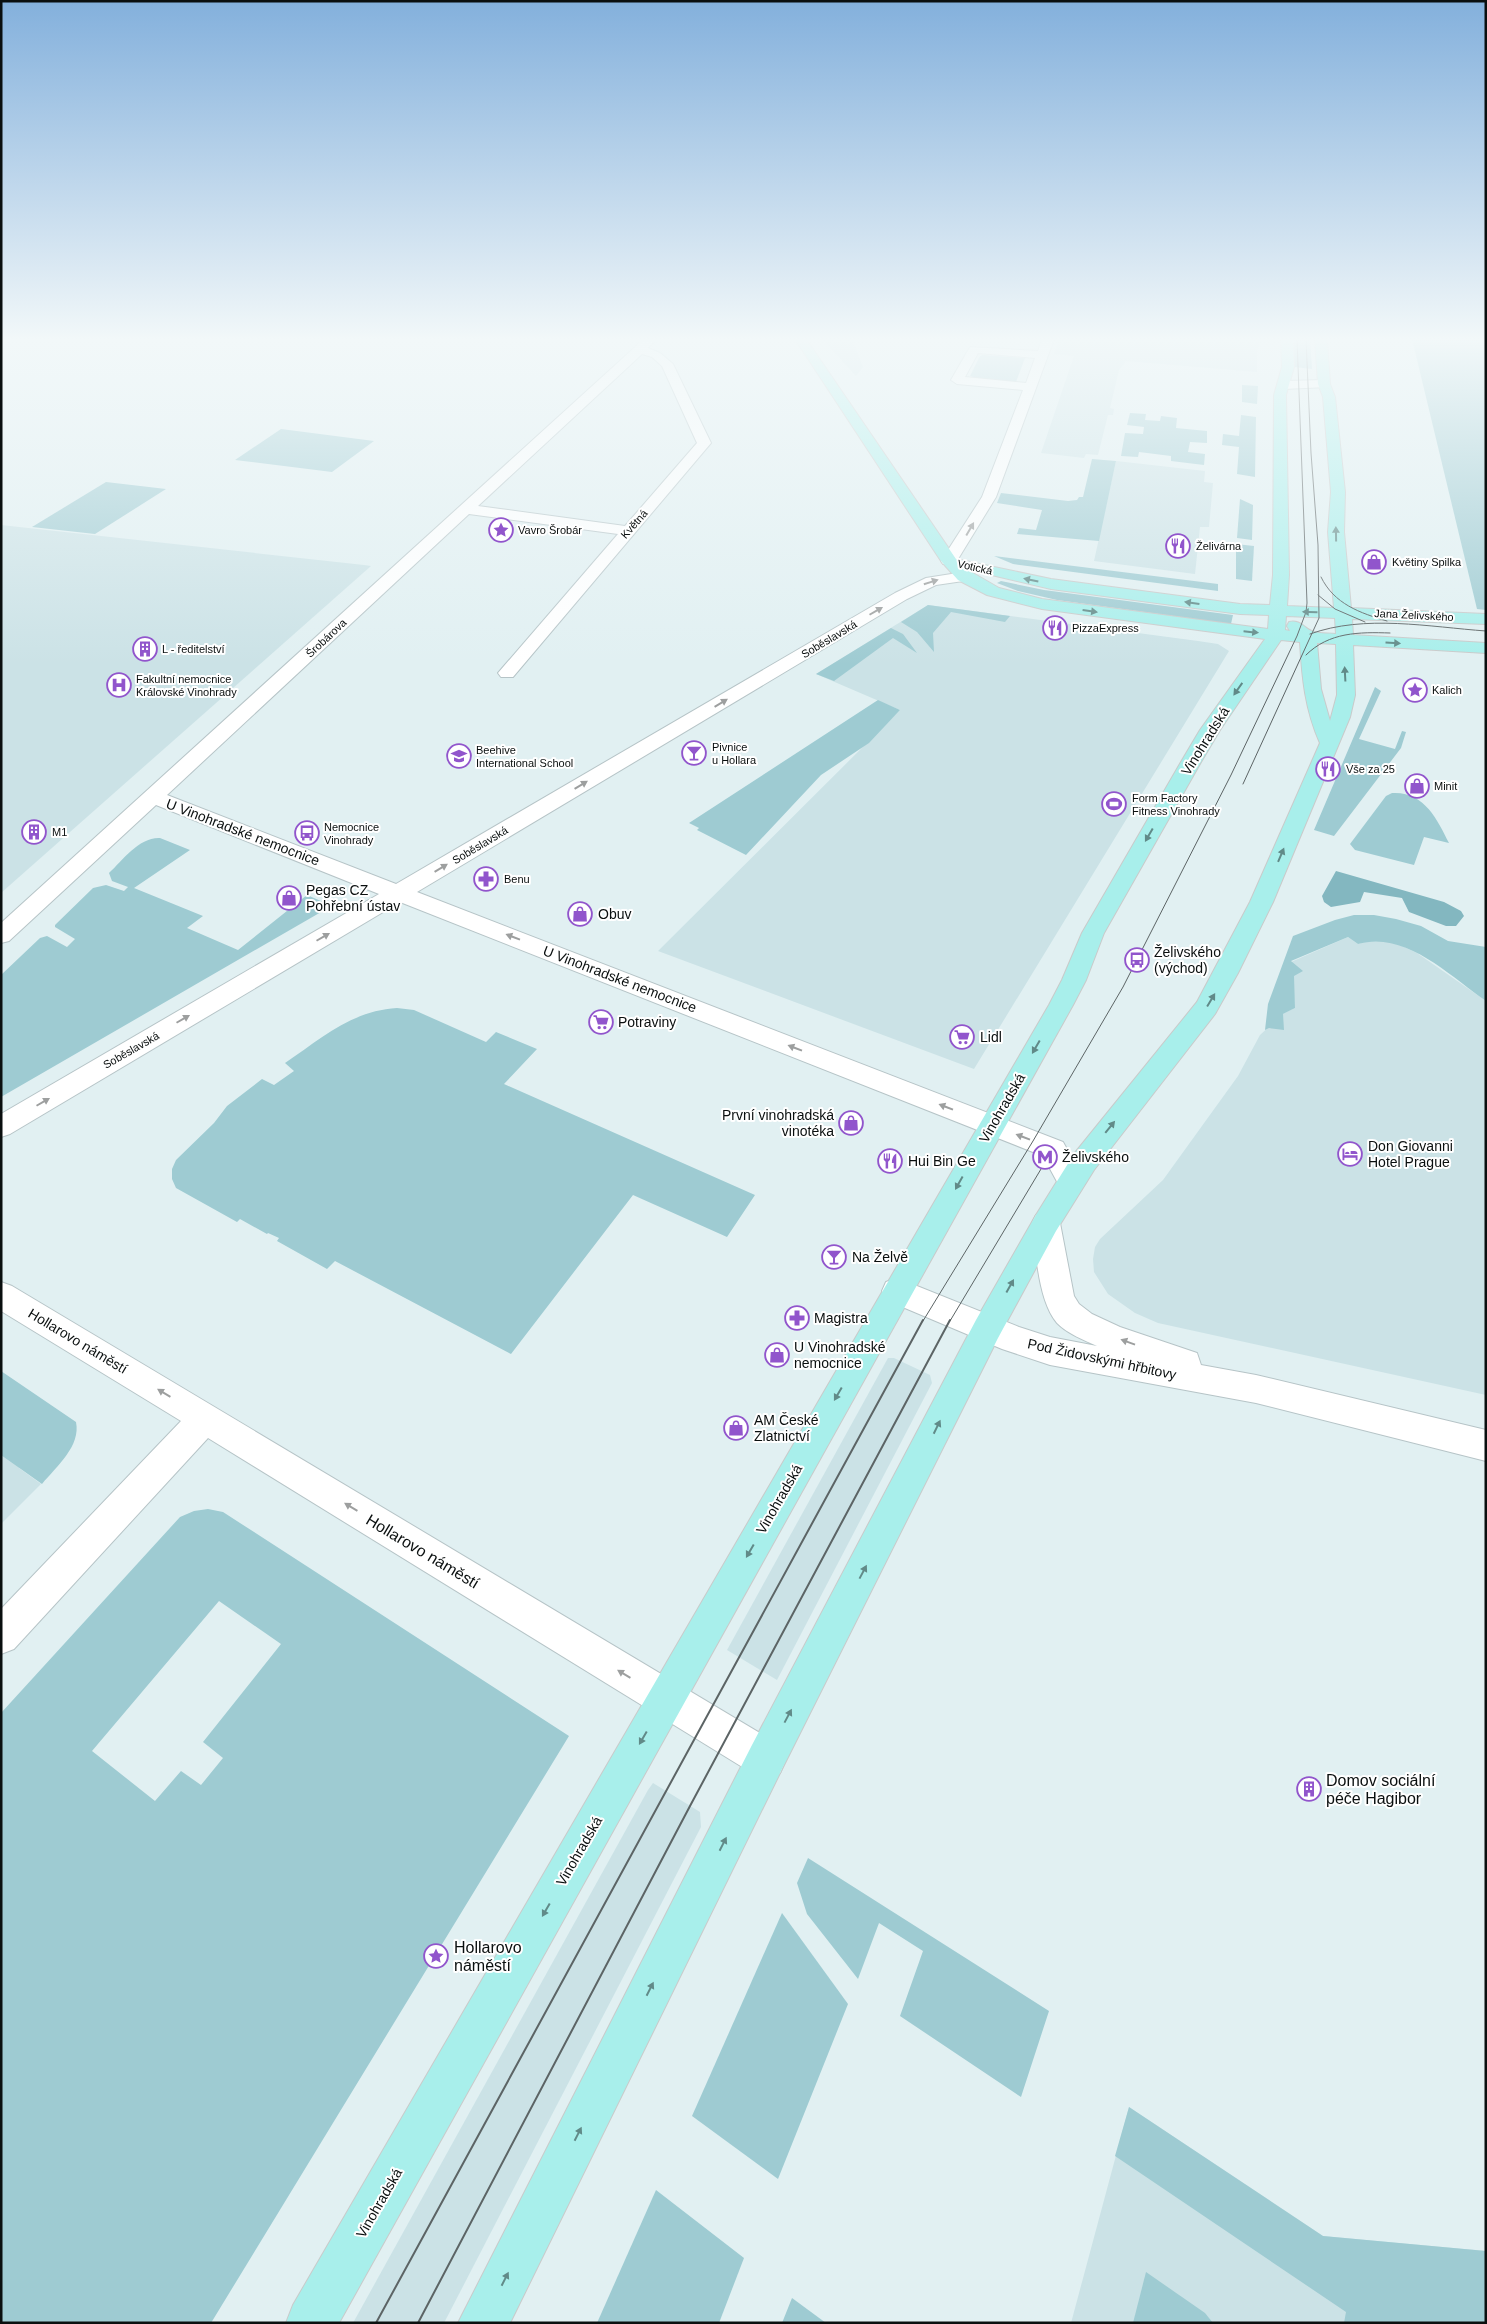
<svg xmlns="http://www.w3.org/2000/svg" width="1487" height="2324" font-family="Arial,sans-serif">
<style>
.built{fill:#cbe2e6}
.green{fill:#9ecbd2;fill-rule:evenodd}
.forest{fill:#83b7c0}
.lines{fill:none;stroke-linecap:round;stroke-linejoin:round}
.minor-casing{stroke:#b6c4c7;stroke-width:2}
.major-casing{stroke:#c9caca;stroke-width:2}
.minor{fill:#fff;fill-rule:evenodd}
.major{fill:#a8efeb;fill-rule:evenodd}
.tram-far1{stroke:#5c6465;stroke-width:1}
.tram{stroke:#5c6465;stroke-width:2}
.oneway{fill:#9d9f9f}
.oneway2{fill:#618a88}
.labels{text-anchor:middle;stroke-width:4;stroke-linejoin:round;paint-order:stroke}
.far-street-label{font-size:11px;fill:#0a0f0f;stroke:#fff}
.far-poi-label{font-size:11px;fill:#0a0f0f;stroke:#fff;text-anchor:start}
.street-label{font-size:14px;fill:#0a0f0f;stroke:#fff}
.poi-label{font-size:14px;fill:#0a0f0f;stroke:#fff;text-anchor:start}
.near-street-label{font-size:16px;fill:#0a0f0f;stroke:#fff}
.near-poi-label{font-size:16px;fill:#0a0f0f;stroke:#fff;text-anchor:start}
</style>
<rect width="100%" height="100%" fill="#e1f0f2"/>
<g class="built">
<polygon points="822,339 852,339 863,367 856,376"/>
<polygon points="1059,339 1136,340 1261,339 1257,351 1257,372 1126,361 1119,370 1110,408 1114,409 1113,415 1108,415 1098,455 1086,454 1084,458 1041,453 1074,356 1054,354"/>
<polygon points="1116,461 1205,471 1204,482 1213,483 1209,527 1200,527 1195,574 1094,561"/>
<polygon points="1,525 364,565 371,566 1,893"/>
<polygon points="928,605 1198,641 1218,644 1229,651 974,1069 658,951 900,710 816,674"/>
<polygon points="1348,937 1358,944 1370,941 1384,941 1400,945 1417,953 1486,1001 1486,1395 1158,1323 1135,1313 1108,1294 1094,1272 1093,1259 1095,1247 1100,1239 1163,1180 1238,1076 1260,1035 1283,1014 1295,1008 1291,962"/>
<polygon points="888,1358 894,1358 930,1375 932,1383 777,1680 727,1650"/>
<polygon points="1,1401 19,1468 41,1484 1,1524"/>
<polygon points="653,1783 700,1812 701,1827 444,2323 353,2323 648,1790"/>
<polygon points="1129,2107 1323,2236 1486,2251 1486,2323 1071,2323"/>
</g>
<g class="green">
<polygon points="1294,339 1310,339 1312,369 1294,367"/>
<polygon points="1412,339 1486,339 1486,610 1477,609"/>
<polygon points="983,355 1025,358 1016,382 981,379 970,376 980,356"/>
<polygon points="1242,385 1258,386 1257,404 1242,402"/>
<polygon points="1130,413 1146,414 1145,420 1160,421 1161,416 1177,418 1176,428 1207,431 1207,443 1190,442 1188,452 1205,454 1204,465 1171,461 1171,456 1139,452 1138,457 1121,456 1125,433 1143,434 1144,427 1127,425"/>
<polygon points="1241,415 1256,417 1255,477 1237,474 1239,447 1222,445 1223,434 1239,436"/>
<polygon points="281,429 374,441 332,472 235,460"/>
<polygon points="1092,459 1116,461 1099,541 1017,534 1019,528 1036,530 1042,510 997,503 1001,493 1068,501 1077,500 1079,497 1083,497"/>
<polygon points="106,482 166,489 95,534 32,527"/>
<polygon points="1240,499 1253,505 1252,540 1237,538"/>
<polygon points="1236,544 1254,546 1252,581 1236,579"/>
<polygon points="994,556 1218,584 1218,591 1013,564"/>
<polygon points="1001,581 1044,590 1233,615 1231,624 1057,600 1018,591 997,583"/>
<polygon points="928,605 1010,616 1005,622 951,612 933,633 934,652 917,632 901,622"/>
<polygon points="891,628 903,634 917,653 893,638 834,681 816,674"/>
<polygon points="1375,687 1381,691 1359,739 1395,749 1402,731 1406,732 1401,748 1334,836 1314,830"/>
<polygon points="878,700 900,710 869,743 821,775 746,855 697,830 699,828 689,823"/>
<path d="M 1392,793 C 1424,791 1437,819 1449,843 L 1424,837 L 1414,865 L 1355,850 L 1350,844 L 1386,796 Z"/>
<path d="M 160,838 L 190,850 L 134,888 L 203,916 L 187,928 L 238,950 L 307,895 L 330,905 L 328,908 L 1,1097 L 1,975 L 40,938 L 47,936 L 67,947 L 75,939 L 55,927 L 55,925 L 93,888 L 106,885 L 124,891 L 128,887 L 112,881 L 109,873 C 123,860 139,837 160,838 Z"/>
<path d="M 1354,915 L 1374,915 L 1396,919 L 1421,926 L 1448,941 L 1486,947 L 1486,1001 C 1450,976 1405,930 1358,944 L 1348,937 L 1291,961 L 1303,971 L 1294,976 L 1295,1008 L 1283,1014 L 1284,1030 L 1269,1028 L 1265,1030 L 1268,1004 L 1293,936 L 1335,920 Z"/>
<path d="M 397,1008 L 414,1010 L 486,1042 L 496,1032 L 537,1049 L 504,1084 L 755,1195 L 727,1237 L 633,1195 L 511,1354 L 335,1261 L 327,1269 L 277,1241 L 279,1238 L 268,1233 L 267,1234 L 240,1219 L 237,1222 L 176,1188 L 172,1179 L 172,1169 L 176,1160 L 214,1123 L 227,1106 L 262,1079 L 274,1085 L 294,1071 L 285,1063 C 322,1038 351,1011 397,1008 Z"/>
<path d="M 1,1371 L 76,1422 C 81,1446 57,1466 42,1484 L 1,1455 Z"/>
<path d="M 208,1509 L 223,1512 L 569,1736 L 211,2323 L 1,2323 L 1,1713 L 180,1517 L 194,1511 ZM 219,1601 L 281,1644 L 203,1742 L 223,1758 L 201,1785 L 181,1771 L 155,1801 L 92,1751 Z"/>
<polygon points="808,1858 1049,2011 1021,2097 900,2016 923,1951 879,1923 858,1979 807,1914 797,1883"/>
<polygon points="782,1913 848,2004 778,2179 692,2116"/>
<polygon points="1129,2107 1323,2236 1486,2251 1486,2323 1344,2323 1346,2312 1115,2156"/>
<polygon points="656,2190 744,2258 719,2323 597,2323"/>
<polygon points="1146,2272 1205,2313 1213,2323 1133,2323"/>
<polygon points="792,2298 826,2323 782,2323"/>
</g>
<polygon class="forest" points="1336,871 1444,902 1461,911 1464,916 1456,926 1446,926 1409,912 1402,898 1364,892 1360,902 1331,907 1324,902 1322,896"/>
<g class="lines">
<g class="minor-casing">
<g id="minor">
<path d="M 644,339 L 656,339 L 648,348 L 660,353 L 673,364 L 711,443 L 513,677 L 501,677 L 498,673 L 618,534 L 469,514 L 167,795 L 396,884 L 895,593 L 926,578 L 964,572 L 970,574 L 972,577 L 970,580 L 936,585 L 907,599 L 417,892 L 1063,1142 L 1085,1181 L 1081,1189 L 1071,1192 L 1061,1189 L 1043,1156 L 400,902 L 10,1134 L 1,1137 L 1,1114 L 379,894 L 156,805 L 9,941 L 1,943 L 1,923 ZM 642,354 L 652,357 L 662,366 L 697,443 L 625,526 L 478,506 Z"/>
<path d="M 1042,339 L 1054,339 L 996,497 L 955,564 L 943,564 L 941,561 L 982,497 L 1023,390 L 957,384 L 951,380 L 970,347 L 1038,351 ZM 978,353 L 1035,358 L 1026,383 L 965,377 Z"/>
<polygon points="1324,380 1328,381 1330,384 1328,387 1283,389 1277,385 1283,381"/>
<path d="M 1046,1211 L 1056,1215 L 1060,1223 L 1074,1296 L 1079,1304 L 1092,1314 L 1120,1327 L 1197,1353 L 1201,1365 L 1256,1375 L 1486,1430 L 1486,1461 L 1256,1403 L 1050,1365 L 1002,1349 L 886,1300 L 882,1291 L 886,1282 L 897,1278 L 1019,1327 L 1050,1337 L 1097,1346 C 1084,1340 1068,1334 1057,1323 C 1038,1301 1036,1251 1032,1223 L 1036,1215 Z"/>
<polygon points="1,1282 12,1286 780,1745 786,1759 780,1773 766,1779 752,1773 208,1438 14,1649 1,1654 1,1609 181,1421 1,1311"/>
</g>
</g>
<g class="major-casing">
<path id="major" d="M 795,339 L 806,339 L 956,559 L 1051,579 L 1240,604 L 1270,605 L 1273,575 L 1274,395 L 1282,367 L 1281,339 L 1293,339 L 1294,367 L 1286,395 L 1289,575 L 1287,606 L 1334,608 L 1328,532 L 1331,492 L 1323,397 L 1318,384 L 1315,339 L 1327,339 L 1330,384 L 1335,397 L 1345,492 L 1344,532 L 1351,608 L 1486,614 L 1486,624 L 1352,619 L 1353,635 L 1486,643 L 1486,653 L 1353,645 L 1355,695 L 1350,717 L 1273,902 L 1238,973 L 1215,1014 L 1094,1170 L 1056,1231 L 998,1338 L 780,1773 L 510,2323 L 458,2323 L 752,1745 L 976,1320 L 1036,1215 L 1074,1154 L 1197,1002 L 1250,902 L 1320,743 C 1305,709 1302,678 1300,642 L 1281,640 L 1220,730 L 1201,762 L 1104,933 L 1086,980 L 1073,1005 L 339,2323 L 286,2323 L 293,2305 L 1049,1005 L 1062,980 L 1082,933 L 1181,762 L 1200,730 L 1265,639 L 1042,609 L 987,595 L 958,580 L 941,561 ZM 966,569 L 1051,589 L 1240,614 L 1269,615 L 1268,629 L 1042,599 L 999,588 ZM 1286,616 L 1335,618 L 1336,634 C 1329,633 1321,634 1315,632 C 1304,630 1302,619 1289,622 L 1287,626 L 1290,631 L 1285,630 ZM 1317,643 L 1336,644 L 1337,695 L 1330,721 L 1321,689 Z"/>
</g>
<use href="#minor" class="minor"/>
<use href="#major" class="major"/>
<g class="tram-far1">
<path d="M 1321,577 C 1334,604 1360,613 1387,621"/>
<polyline points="1318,595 1335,609 1365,622"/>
<path d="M 1310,634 C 1365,614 1429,627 1486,631"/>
<path d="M 1306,655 C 1329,632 1359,632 1390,633"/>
<polyline points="1243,784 1319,618 1318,545 1311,453 1306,339"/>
<polyline points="923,1321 1033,1141 1123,987 1231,775 1297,636 1306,612 1307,603 1297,339"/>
<polyline points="950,1321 1053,1149"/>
</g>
<g class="tram">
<polyline points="376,2323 923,1320"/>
<polyline points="418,2323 690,1806 950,1320"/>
</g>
</g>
<defs><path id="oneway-solid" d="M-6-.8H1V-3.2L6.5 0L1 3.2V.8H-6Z" transform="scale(1.25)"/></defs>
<g class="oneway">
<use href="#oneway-solid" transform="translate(970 529) rotate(-60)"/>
<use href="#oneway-solid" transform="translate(931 582) rotate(-17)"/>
<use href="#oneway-solid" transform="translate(876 611) rotate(-30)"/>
<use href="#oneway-solid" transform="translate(721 703) rotate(-31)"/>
<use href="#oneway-solid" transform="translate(581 785) rotate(-31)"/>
<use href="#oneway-solid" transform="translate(441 868) rotate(-31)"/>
<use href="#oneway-solid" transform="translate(323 937) rotate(-30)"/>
<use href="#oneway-solid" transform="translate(513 937) rotate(-159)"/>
<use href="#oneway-solid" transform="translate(183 1019) rotate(-30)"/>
<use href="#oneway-solid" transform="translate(795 1048) rotate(-159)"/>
<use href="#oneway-solid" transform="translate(43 1102) rotate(-30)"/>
<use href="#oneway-solid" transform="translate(946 1107) rotate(-159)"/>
<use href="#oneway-solid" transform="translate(1023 1137) rotate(-159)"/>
<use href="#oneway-solid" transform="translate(1128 1342) rotate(-160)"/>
<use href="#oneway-solid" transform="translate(164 1393) rotate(-149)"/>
<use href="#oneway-solid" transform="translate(351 1507) rotate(-149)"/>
<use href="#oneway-solid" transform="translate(624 1674) rotate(-149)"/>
</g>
<g class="oneway2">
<use href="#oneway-solid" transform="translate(1336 534) rotate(-91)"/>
<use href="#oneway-solid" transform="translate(1031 580) rotate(-168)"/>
<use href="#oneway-solid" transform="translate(1192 603) rotate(-172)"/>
<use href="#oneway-solid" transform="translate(1090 611) rotate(8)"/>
<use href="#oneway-solid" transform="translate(1310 612) rotate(-179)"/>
<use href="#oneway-solid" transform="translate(1251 632) rotate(6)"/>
<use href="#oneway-solid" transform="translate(1393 643) rotate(3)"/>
<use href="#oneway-solid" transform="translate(1345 674) rotate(-93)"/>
<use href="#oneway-solid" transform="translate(1238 689) rotate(125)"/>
<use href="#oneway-solid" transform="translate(1149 835) rotate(120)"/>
<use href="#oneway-solid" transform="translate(1281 855) rotate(-67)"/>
<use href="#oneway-solid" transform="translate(1211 1000) rotate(-59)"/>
<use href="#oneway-solid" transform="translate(1036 1047) rotate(120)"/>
<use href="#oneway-solid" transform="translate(1110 1127) rotate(-51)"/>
<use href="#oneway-solid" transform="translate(959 1183) rotate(119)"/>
<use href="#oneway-solid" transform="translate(1010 1286) rotate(-61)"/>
<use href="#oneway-solid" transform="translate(838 1394) rotate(120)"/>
<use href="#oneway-solid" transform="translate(937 1427) rotate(-64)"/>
<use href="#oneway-solid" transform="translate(750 1551) rotate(120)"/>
<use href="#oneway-solid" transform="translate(863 1572) rotate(-62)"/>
<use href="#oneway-solid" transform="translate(788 1716) rotate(-62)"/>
<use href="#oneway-solid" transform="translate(643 1738) rotate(120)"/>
<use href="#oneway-solid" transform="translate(723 1844) rotate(-63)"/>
<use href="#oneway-solid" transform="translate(546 1910) rotate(120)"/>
<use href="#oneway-solid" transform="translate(650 1989) rotate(-63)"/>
<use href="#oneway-solid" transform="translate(578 2134) rotate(-63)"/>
<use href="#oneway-solid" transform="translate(505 2279) rotate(-63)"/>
</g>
<linearGradient id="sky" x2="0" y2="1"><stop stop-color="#83b0dc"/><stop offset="0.51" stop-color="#f2f8f9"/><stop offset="1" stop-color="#f2f8f9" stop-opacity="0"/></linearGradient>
<rect width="1487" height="665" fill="url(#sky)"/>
<defs>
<g id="sight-ring" transform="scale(1.25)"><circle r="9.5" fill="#fff" stroke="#9155cc" stroke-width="1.5"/><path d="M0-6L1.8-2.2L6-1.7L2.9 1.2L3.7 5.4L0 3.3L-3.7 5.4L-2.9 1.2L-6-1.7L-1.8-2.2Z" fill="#9155cc"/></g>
<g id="restaurant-ring" transform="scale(1.25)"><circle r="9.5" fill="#fff" stroke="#9155cc" stroke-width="1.5"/><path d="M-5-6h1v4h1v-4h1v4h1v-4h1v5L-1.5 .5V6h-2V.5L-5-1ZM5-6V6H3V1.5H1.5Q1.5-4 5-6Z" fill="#9155cc"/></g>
<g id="shop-ring" transform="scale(1.25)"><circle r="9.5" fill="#fff" stroke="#9155cc" stroke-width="1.5"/><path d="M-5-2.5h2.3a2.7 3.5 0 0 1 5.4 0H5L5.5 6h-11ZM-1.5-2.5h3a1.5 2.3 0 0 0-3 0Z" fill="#9155cc"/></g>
<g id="building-ring" transform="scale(1.25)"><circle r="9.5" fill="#fff" stroke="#9155cc" stroke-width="1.5"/><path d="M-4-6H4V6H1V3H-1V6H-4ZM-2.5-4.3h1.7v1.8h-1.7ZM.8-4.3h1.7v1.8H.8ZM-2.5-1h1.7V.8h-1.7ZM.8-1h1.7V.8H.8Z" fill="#9155cc"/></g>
<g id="hospital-ring" transform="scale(1.25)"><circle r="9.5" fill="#fff" stroke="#9155cc" stroke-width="1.5"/><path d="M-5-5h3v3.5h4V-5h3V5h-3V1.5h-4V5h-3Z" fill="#9155cc"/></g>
<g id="bar-ring" transform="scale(1.25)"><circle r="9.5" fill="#fff" stroke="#9155cc" stroke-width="1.5"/><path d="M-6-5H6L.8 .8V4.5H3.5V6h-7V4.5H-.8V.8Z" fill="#9155cc"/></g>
<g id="school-ring" transform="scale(1.25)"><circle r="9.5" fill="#fff" stroke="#9155cc" stroke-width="1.5"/><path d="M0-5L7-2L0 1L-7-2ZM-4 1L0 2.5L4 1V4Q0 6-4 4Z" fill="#9155cc"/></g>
<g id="stadium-ring" transform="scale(1.25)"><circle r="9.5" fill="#fff" stroke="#9155cc" stroke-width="1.5"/><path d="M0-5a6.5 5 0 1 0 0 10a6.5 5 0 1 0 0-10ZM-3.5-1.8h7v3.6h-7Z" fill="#9155cc"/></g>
<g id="bus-ring" transform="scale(1.25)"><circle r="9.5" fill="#fff" stroke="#9155cc" stroke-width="1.5"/><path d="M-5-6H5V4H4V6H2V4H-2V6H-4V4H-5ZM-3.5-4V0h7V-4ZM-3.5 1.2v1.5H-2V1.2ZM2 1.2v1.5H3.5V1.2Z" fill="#9155cc"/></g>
<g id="pharmacy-ring" transform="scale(1.25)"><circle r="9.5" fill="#fff" stroke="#9155cc" stroke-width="1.5"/><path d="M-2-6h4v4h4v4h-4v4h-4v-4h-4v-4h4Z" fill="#9155cc"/></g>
<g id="supermarket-ring" transform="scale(1.25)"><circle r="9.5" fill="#fff" stroke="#9155cc" stroke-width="1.5"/><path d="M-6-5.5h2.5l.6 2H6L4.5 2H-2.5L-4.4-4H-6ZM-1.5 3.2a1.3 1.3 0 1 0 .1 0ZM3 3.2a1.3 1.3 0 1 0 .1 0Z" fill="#9155cc"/></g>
<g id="hotel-ring" transform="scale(1.25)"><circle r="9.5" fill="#fff" stroke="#9155cc" stroke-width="1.5"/><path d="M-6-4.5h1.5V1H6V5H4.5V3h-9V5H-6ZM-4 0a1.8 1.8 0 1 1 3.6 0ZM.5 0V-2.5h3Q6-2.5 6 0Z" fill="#9155cc"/></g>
<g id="metro-ring" transform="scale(1.25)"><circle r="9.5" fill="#fff" stroke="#9155cc" stroke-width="1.5"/><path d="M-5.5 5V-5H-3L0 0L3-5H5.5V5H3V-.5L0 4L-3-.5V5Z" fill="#9155cc"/></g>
</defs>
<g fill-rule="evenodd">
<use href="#sight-ring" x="501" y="530"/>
<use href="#restaurant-ring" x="1178" y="546"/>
<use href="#shop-ring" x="1374" y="562"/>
<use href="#restaurant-ring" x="1055" y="628"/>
<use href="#building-ring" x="145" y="649"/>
<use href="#hospital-ring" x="119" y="685"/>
<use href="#sight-ring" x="1415" y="690"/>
<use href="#bar-ring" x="694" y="753"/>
<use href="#school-ring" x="459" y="756"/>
<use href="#restaurant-ring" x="1328" y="769"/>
<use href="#shop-ring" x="1417" y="786"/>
<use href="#stadium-ring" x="1114" y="804"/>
<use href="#building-ring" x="34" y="832"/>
<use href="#bus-ring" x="307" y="833"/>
<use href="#pharmacy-ring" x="486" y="879"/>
<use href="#shop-ring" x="289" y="898"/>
<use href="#shop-ring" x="580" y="914"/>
<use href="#bus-ring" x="1137" y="960"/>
<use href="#supermarket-ring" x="601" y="1022"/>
<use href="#supermarket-ring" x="962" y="1037"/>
<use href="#shop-ring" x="851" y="1123"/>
<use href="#hotel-ring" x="1350" y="1154"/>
<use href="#metro-ring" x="1045" y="1157"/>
<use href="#restaurant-ring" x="890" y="1161"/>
<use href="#bar-ring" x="834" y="1257"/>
<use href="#pharmacy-ring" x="797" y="1318"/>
<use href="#shop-ring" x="777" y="1355"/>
<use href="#shop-ring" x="736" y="1428"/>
<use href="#building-ring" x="1309" y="1789"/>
<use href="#sight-ring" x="436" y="1956"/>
</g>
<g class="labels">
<g class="far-street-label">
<text transform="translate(634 524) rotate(-49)" y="4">Květná</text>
<text transform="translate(975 567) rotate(13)" y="4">Votická</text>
<text transform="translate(1414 615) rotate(3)" y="4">Jana Želivského</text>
<text transform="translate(326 638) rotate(-43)" y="4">Šrobárova</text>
<text transform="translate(829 639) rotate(-31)" y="4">Soběslavská</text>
<text transform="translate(480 845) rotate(-31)" y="4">Soběslavská</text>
<text transform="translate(131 1050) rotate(-30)" y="4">Soběslavská</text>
</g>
<g class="far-poi-label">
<text x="518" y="534">Vavro Šrobár</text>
<text x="1196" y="550">Želivárna</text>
<text x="1392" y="566">Květiny Spilka</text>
<text x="1072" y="632">PizzaExpress</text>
<text x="162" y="653">L - ředitelství</text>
<text x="136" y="683">Fakultní nemocnice<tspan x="136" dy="13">Královské Vinohrady</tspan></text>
<text x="1432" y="694">Kalich</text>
<text x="712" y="751">Pivnice<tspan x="712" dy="13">u Hollara</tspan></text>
<text x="476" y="754">Beehive<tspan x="476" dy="13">International School</tspan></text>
<text x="1346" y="773">Vše za 25</text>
<text x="1434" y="790">Minit</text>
<text x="1132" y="802">Form Factory<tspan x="1132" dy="13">Fitness Vinohrady</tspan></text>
<text x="324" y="831">Nemocnice<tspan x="324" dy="13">Vinohrady</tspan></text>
<text x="52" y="836">M1</text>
<text x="504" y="883">Benu</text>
</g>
<g class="street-label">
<text transform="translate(1205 741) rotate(-58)" y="5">Vinohradská</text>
<text transform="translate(243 832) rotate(21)" y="5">U Vinohradské nemocnice</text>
<text transform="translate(620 979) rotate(21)" y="5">U Vinohradské nemocnice</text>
<text transform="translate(1002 1108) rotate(-60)" y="5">Vinohradská</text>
<text transform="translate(78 1341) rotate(31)" y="5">Hollarovo náměstí</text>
<text transform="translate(1102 1359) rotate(12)" y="5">Pod Židovskými hřbitovy</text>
<text transform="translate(779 1499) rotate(-60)" y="5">Vinohradská</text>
<text transform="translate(579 1851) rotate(-60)" y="5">Vinohradská</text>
<text transform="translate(379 2203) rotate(-60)" y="5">Vinohradská</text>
</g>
<g class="poi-label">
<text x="306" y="895">Pegas CZ<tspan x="306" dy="16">Pohřební ústav</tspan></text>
<text x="598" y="919">Obuv</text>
<text x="1154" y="957">Želivského<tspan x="1154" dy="16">(východ)</tspan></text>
<text x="618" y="1027">Potraviny</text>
<text x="980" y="1042">Lidl</text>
<text x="834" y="1120" text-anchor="end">První vinohradská<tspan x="834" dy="16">vinotéka</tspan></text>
<text x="1368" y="1151">Don Giovanni<tspan x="1368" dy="16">Hotel Prague</tspan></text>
<text x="1062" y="1162">Želivského</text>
<text x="908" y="1166">Hui Bin Ge</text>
<text x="852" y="1262">Na Želvě</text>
<text x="814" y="1323">Magistra</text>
<text x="794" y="1352">U Vinohradské<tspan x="794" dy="16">nemocnice</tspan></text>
<text x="754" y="1425">AM České<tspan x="754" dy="16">Zlatnictví</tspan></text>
</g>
<g class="near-street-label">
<text transform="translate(423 1551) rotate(31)" y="6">Hollarovo náměstí</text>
</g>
<g class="near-poi-label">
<text x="1326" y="1786">Domov sociální<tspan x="1326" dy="18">péče Hagibor</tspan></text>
<text x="454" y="1953">Hollarovo<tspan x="454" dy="18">náměstí</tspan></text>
</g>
</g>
<rect width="1487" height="2324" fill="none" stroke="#0a0f0f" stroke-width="5"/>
</svg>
